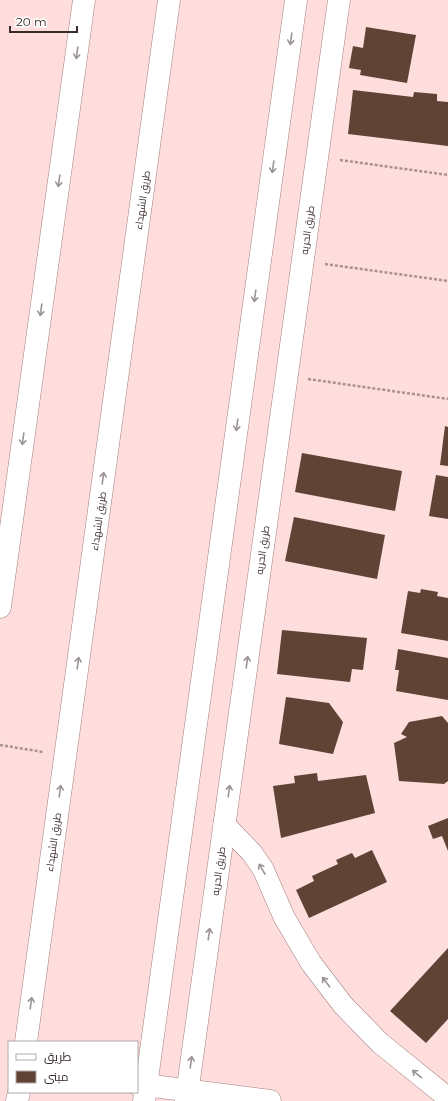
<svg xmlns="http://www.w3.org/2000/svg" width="448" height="1101" font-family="Montserrat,Cairo,sans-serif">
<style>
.building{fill:#604335}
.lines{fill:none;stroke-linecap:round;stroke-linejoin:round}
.minor-casing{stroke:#a47f7f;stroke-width:22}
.tertiary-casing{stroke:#a47f7f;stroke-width:23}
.secondary-casing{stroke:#a47f7f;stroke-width:23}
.path{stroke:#aa9190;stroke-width:2.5;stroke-dasharray:3 2;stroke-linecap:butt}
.minor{stroke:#fff;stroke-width:21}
.tertiary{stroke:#fff;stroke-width:22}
.secondary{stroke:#fff;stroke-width:22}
.oneway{stroke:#9c9494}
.labels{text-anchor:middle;stroke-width:4;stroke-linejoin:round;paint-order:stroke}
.street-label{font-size:10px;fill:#392a2a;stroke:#fff}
</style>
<rect width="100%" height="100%" fill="#fedddc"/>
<g class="building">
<polygon points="366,27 416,35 407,83 360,75 361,70 349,68 353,46 363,48"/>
<polygon points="353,90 413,97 414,92 437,94 437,101 448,102 448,146 348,134"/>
<polygon points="445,426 448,427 448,466 440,465"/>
<polygon points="302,453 402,471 395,511 295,492"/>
<polygon points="436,475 448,477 448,519 429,516"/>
<polygon points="294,517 385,535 377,579 285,561"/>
<polygon points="421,589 438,592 437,596 448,598 448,641 401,633 408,591 420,593"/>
<polygon points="282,630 367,638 363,670 352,669 350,682 277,674"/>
<polygon points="398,649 448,658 448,700 396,691 399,670 395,670"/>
<polygon points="286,697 329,703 343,722 333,754 279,744"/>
<polygon points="442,716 448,723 448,781 444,784 399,781 394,743 407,737 401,734 409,722"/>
<polygon points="317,773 318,781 366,775 375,813 281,838 273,786 295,783 294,776"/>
<polygon points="448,818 448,851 442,836 433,839 428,826"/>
<polygon points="372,850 387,882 309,918 296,890 314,881 312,876 338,864 336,860 352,853 355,858"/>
<polygon points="448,948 448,1019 426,1043 390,1011"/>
</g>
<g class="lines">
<g class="minor-casing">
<polyline id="minor" points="224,824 252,853 263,869 284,917 311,963 343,1005 380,1043 448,1098"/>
</g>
<g class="tertiary-casing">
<g id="tertiary">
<polyline points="137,1084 270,1101"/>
<polyline points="144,1101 296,0"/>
<polyline points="186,1101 339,0"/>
</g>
</g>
<g class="secondary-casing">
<g id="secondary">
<polyline points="0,607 84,0"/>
<polyline points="26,1042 169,0"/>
<polyline points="17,1101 19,1092"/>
</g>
</g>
<g class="path">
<polyline points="340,160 448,175"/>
<polyline points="325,264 448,281"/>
<polyline points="308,379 448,399"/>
<polyline points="0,745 43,752"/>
</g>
<use href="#minor" class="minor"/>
<use href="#tertiary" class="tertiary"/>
<use href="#secondary" class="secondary"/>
</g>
<defs><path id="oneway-shaft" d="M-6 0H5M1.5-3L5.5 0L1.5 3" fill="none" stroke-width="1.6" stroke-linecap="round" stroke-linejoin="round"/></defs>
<g class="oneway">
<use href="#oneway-shaft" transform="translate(291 39) rotate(98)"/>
<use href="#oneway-shaft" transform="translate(77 53) rotate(98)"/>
<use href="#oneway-shaft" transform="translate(273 167) rotate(98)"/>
<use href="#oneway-shaft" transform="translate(59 181) rotate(98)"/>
<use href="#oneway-shaft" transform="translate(255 296) rotate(98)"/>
<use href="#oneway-shaft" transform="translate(41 310) rotate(98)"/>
<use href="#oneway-shaft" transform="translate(237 425) rotate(98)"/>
<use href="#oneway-shaft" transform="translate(23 439) rotate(98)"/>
<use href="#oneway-shaft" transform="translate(103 478) rotate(-82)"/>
<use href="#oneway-shaft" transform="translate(247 662) rotate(-82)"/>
<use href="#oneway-shaft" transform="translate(78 663) rotate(-82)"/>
<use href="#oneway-shaft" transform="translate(60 791) rotate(-82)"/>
<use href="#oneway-shaft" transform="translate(229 791) rotate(-82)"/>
<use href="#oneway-shaft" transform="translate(262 869) rotate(-120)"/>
<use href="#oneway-shaft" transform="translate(209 934) rotate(-82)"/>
<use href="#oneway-shaft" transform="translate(326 982) rotate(-127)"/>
<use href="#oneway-shaft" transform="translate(31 1003) rotate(-82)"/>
<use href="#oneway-shaft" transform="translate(191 1062) rotate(-82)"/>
<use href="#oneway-shaft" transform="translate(417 1074) rotate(-141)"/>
</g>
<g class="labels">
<g class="street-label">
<text transform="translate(142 200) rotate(-82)" y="4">طريق الشهداء</text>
<text transform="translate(307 230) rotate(-82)" y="4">طريق الحريه</text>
<text transform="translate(98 521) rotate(-82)" y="4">طريق الشهداء</text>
<text transform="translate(262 550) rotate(-82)" y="4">طريق الحريه</text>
<text transform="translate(53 842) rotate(-82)" y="4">طريق الشهداء</text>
<text transform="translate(218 871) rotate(-82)" y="4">طريق الحريه</text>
</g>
</g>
<rect x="8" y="1041" width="130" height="52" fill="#ffffff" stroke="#b0aaaa"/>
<rect x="16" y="1054" width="20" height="6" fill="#ffffff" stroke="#b0aaaa"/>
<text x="44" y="1061" font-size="12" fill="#392a2a">طريق</text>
<rect x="16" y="1071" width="20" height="12" fill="#604335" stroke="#b0aaaa"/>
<text x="44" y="1081" font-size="12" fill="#392a2a">مبنى</text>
<path d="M10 26v6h67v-6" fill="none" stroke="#392a2a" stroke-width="2"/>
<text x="16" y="26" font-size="12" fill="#392a2a" stroke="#ffffff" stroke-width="3" paint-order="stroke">20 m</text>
</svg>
